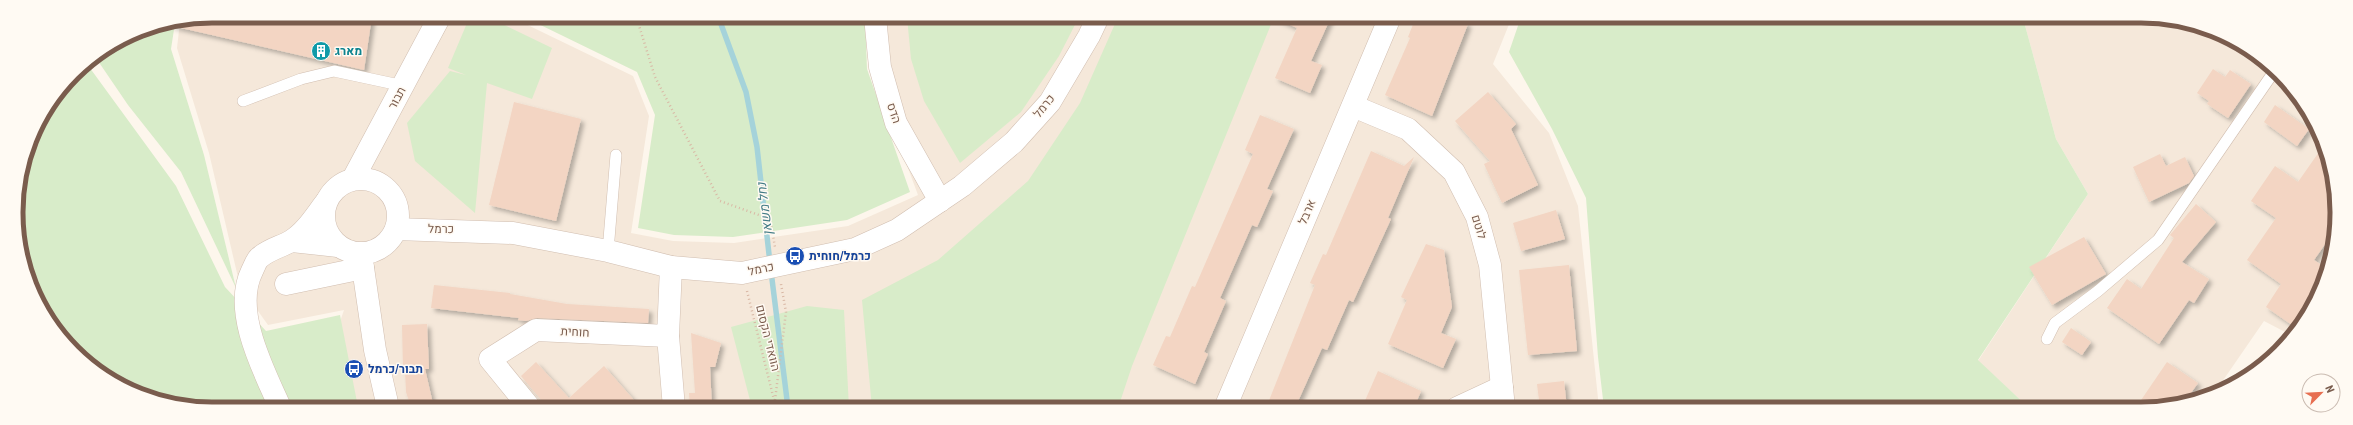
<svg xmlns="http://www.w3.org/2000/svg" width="2353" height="425" font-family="'Roboto Condensed',Heebo,sans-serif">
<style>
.residential{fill:#f5e8da}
.green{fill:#d8ecc9}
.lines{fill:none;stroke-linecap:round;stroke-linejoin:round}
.stream{stroke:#a5d3da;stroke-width:5.5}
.building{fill:#f3d5c3;filter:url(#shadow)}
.service-casing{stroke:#d1beb0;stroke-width:12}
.minor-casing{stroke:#d1beb0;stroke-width:23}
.tertiary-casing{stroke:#d1beb0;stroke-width:23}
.path{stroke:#d9b8a5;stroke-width:2.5;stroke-dasharray:1 3;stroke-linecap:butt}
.service{stroke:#fff;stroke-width:11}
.minor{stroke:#fff;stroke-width:22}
.tertiary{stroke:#fff;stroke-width:22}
.labels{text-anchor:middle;stroke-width:3;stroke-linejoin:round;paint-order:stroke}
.culture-label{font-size:12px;font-weight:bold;fill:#0d838f;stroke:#fffaf3;text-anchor:start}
.street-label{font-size:12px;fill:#7a5c4d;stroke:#fffaf3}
.transit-label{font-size:12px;font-weight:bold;fill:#164399;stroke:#fffaf3;text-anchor:start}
.water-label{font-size:13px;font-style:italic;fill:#437c86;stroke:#fffaf3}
.rim{fill:none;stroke:#7a5c4d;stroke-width:5}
</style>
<defs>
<filter id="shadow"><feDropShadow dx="3.5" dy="3.5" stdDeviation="2" flood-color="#0004"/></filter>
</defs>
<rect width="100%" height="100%" fill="#fdf6ec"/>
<g class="residential">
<polygon points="213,16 509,16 633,76 649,116 631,233 673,241 734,243 848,226 918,195 886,109 871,17 1512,17 1493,64 1549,133 1578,206 1599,408 311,407 344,310 268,325 240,286 209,153 177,48 180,22"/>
<polygon points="2023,18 2166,18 2239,42 2296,93 2330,161 2335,238 2317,300 2291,335 2264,321 2215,392 2154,409 2029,408 1978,361 2088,194 2056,139"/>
</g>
<g class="green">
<polygon points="470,16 486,16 552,48 532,99 487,83 475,213 415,161 407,123 450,71 466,75 448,68"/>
<polygon points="522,16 865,17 867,69 910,192 847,220 733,237 674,235 638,228 655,115 637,72"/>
<polygon points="907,17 1079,17 1059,56 1021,112 960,163 924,101 911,59"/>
<polygon points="1118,17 1274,17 1132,366 1118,408 872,408 862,300 938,260 1028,181 1080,103"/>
<polygon points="1521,17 2023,18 2056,139 2088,194 1978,360 2029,408 1604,408 1598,357 1586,198 1552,129 1509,52"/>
<polygon points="175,23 171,49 204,155 236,288 181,172 128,105 96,58 138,31"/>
<polygon points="87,64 176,186 225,287 266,331 340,315 358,407 187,407 114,383 65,342 26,275 16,200 31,137 74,73"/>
<polygon points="807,306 844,310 849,408 752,408 731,327"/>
</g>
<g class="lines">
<g class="stream">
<polyline points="718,16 746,92 757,147 770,263"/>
<polyline points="771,271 788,408"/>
</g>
</g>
<g class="building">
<polygon points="212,16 372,16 364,70 168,25"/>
<polygon points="1273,17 1331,17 1311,61 1322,65 1310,93 1275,78 1297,28"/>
<polygon points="1416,17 1452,17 1468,24 1432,116 1385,95 1410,38 1408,37"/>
<polygon points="2213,69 2225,77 2230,70 2251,84 2228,118 2207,104 2209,101 2197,93"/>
<polygon points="1488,92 1516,124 1511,129 1538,185 1502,203 1484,164 1490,161 1455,121"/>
<polygon points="514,102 581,119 556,221 489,205"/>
<polygon points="2275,105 2309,129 2297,146 2264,122"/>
<polygon points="1260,115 1294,129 1267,189 1273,191 1257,227 1252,225 1220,298 1226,301 1204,352 1208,354 1195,384 1153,365 1166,336 1170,337 1192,286 1195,287 1253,154 1245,150"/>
<polygon points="1371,151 1404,166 1414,157 1388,218 1391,219 1353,302 1349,300 1327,350 1322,348 1295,408 1266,408 1315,285 1310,283 1323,254 1326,255"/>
<polygon points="2319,152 2330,161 2335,230 2314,260 2326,268 2322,281 2292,325 2266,307 2281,284 2247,260 2276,218 2251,201 2275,166 2298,182"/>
<polygon points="2160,154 2166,166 2185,157 2194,176 2189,183 2149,202 2133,167"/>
<polygon points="2196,204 2216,222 2182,262 2209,279 2194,303 2189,300 2159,344 2107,308 2127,279 2141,289 2174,238 2170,235"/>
<polygon points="1556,210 1565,239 1521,251 1513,223"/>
<polygon points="2084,237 2106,274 2052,305 2029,267"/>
<polygon points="1426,244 1444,250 1452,307 1441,333 1456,339 1443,368 1388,344 1407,300 1401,297"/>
<polygon points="1569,265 1577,351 1528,355 1519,270"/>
<polygon points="434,285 510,293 510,294 567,304 649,309 648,323 537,318 526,321 518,320 519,318 431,308"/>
<polygon points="427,324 429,369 425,369 434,408 411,407 406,392 405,370 403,370 402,325"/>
<polygon points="2071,328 2091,342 2082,355 2062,342"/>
<polygon points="691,333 721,343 715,367 710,367 712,408 690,408 689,393 695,393"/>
<polygon points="536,362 569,398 604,366 641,408 548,408 521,376"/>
<polygon points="2167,362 2198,383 2186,400 2154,409 2135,409"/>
<polygon points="1378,371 1421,391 1414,408 1376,408 1364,403"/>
<polygon points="1564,381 1567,408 1540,408 1537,384"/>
</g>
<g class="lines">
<g class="service-casing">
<g id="service">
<polyline points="243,101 301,79 334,71 404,86"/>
<polyline points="608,251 616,155"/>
<polyline points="2047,339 2055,323 2098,291 2158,240 2273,73"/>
</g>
</g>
<g class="minor-casing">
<g id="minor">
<polyline points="875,17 880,67 896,123 940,201"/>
<polyline points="1353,106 1408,129 1454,172 1477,217 1490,265 1504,408"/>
<polyline points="292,241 338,246"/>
<polyline points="671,267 668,336 674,408"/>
<polyline points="286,284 363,268"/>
<path d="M 280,407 C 264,371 232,311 252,271 C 254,267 256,261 259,258 C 269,249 281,247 291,241 C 306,232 316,215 326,202"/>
<polyline points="530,408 490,359 536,330 668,336"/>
<polyline points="1457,408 1502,387"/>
</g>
</g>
<g class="tertiary-casing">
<g id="tertiary">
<circle cx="361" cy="216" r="37"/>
<polyline points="353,179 440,16"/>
<polyline points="396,229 513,233 608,251 671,267 742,273 855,249 897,230 962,186 1014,142 1050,102 1089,36 1098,17"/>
<polyline points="361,254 375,350 388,407"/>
<polyline points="1225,408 1390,17"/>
</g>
</g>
<g class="path">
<polyline points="636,16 655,77 720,201 770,219 775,247"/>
<polyline points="747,291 776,408"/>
<polyline points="775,400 786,312 781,284"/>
</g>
<use href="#service" class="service"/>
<use href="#minor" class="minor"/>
<use href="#tertiary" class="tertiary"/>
</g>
<defs>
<g id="building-disc" transform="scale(1)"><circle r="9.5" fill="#0f9aa8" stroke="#fffaf3"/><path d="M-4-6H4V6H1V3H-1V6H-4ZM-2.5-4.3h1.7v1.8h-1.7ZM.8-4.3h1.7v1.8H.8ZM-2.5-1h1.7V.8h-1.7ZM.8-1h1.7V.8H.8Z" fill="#fff"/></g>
<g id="bus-disc" transform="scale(1)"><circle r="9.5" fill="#1a4fb4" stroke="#fffaf3"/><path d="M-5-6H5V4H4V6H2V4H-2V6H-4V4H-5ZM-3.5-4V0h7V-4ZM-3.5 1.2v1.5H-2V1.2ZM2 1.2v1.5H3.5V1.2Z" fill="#fff"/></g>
</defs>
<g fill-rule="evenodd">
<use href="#building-disc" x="321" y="51"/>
<use href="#bus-disc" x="795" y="256"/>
<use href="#bus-disc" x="354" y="369"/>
</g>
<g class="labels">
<g class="culture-label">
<text x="335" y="55">מארג</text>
</g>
<g class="street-label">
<text transform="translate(397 98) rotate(-62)" y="4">תבור</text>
<text transform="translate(1044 106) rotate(-51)" y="4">כרמל</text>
<text transform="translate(894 113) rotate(71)" y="4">הדס</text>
<text transform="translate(1307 212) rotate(-67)" y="4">ארבל</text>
<text transform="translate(1479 227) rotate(73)" y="4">לוטם</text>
<text transform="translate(441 229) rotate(1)" y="4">כרמל</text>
<text transform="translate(761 269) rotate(-12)" y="4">כרמל</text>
<text transform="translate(575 332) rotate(3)" y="4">חוחית</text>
<text transform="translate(768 338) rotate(76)" y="4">הוואדי הקסום</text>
</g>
<g class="transit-label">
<text x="809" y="260">כרמל/חוחית</text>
<text x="368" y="373">תבור/כרמל</text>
</g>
<g class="water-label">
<text transform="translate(764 209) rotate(-97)" y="5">נחל משאן</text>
</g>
</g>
<path d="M0 0H2353V425H0ZM212 23H2141A189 189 0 0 1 2330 212V213A189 189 0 0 1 2141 402H212A189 189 0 0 1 23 213V212A189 189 0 0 1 212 23Z" fill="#fffaf3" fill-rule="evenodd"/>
<path class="rim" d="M212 23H2141A189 189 0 0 1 2330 212V213A189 189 0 0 1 2141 402H212A189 189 0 0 1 23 213V212A189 189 0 0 1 212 23Z"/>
<g transform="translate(2321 393) rotate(66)"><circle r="19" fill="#fffaf3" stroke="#cabbb1"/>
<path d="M0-3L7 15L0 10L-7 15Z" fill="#e76f51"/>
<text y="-6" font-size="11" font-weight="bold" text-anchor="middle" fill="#7a5c4d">N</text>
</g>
</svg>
